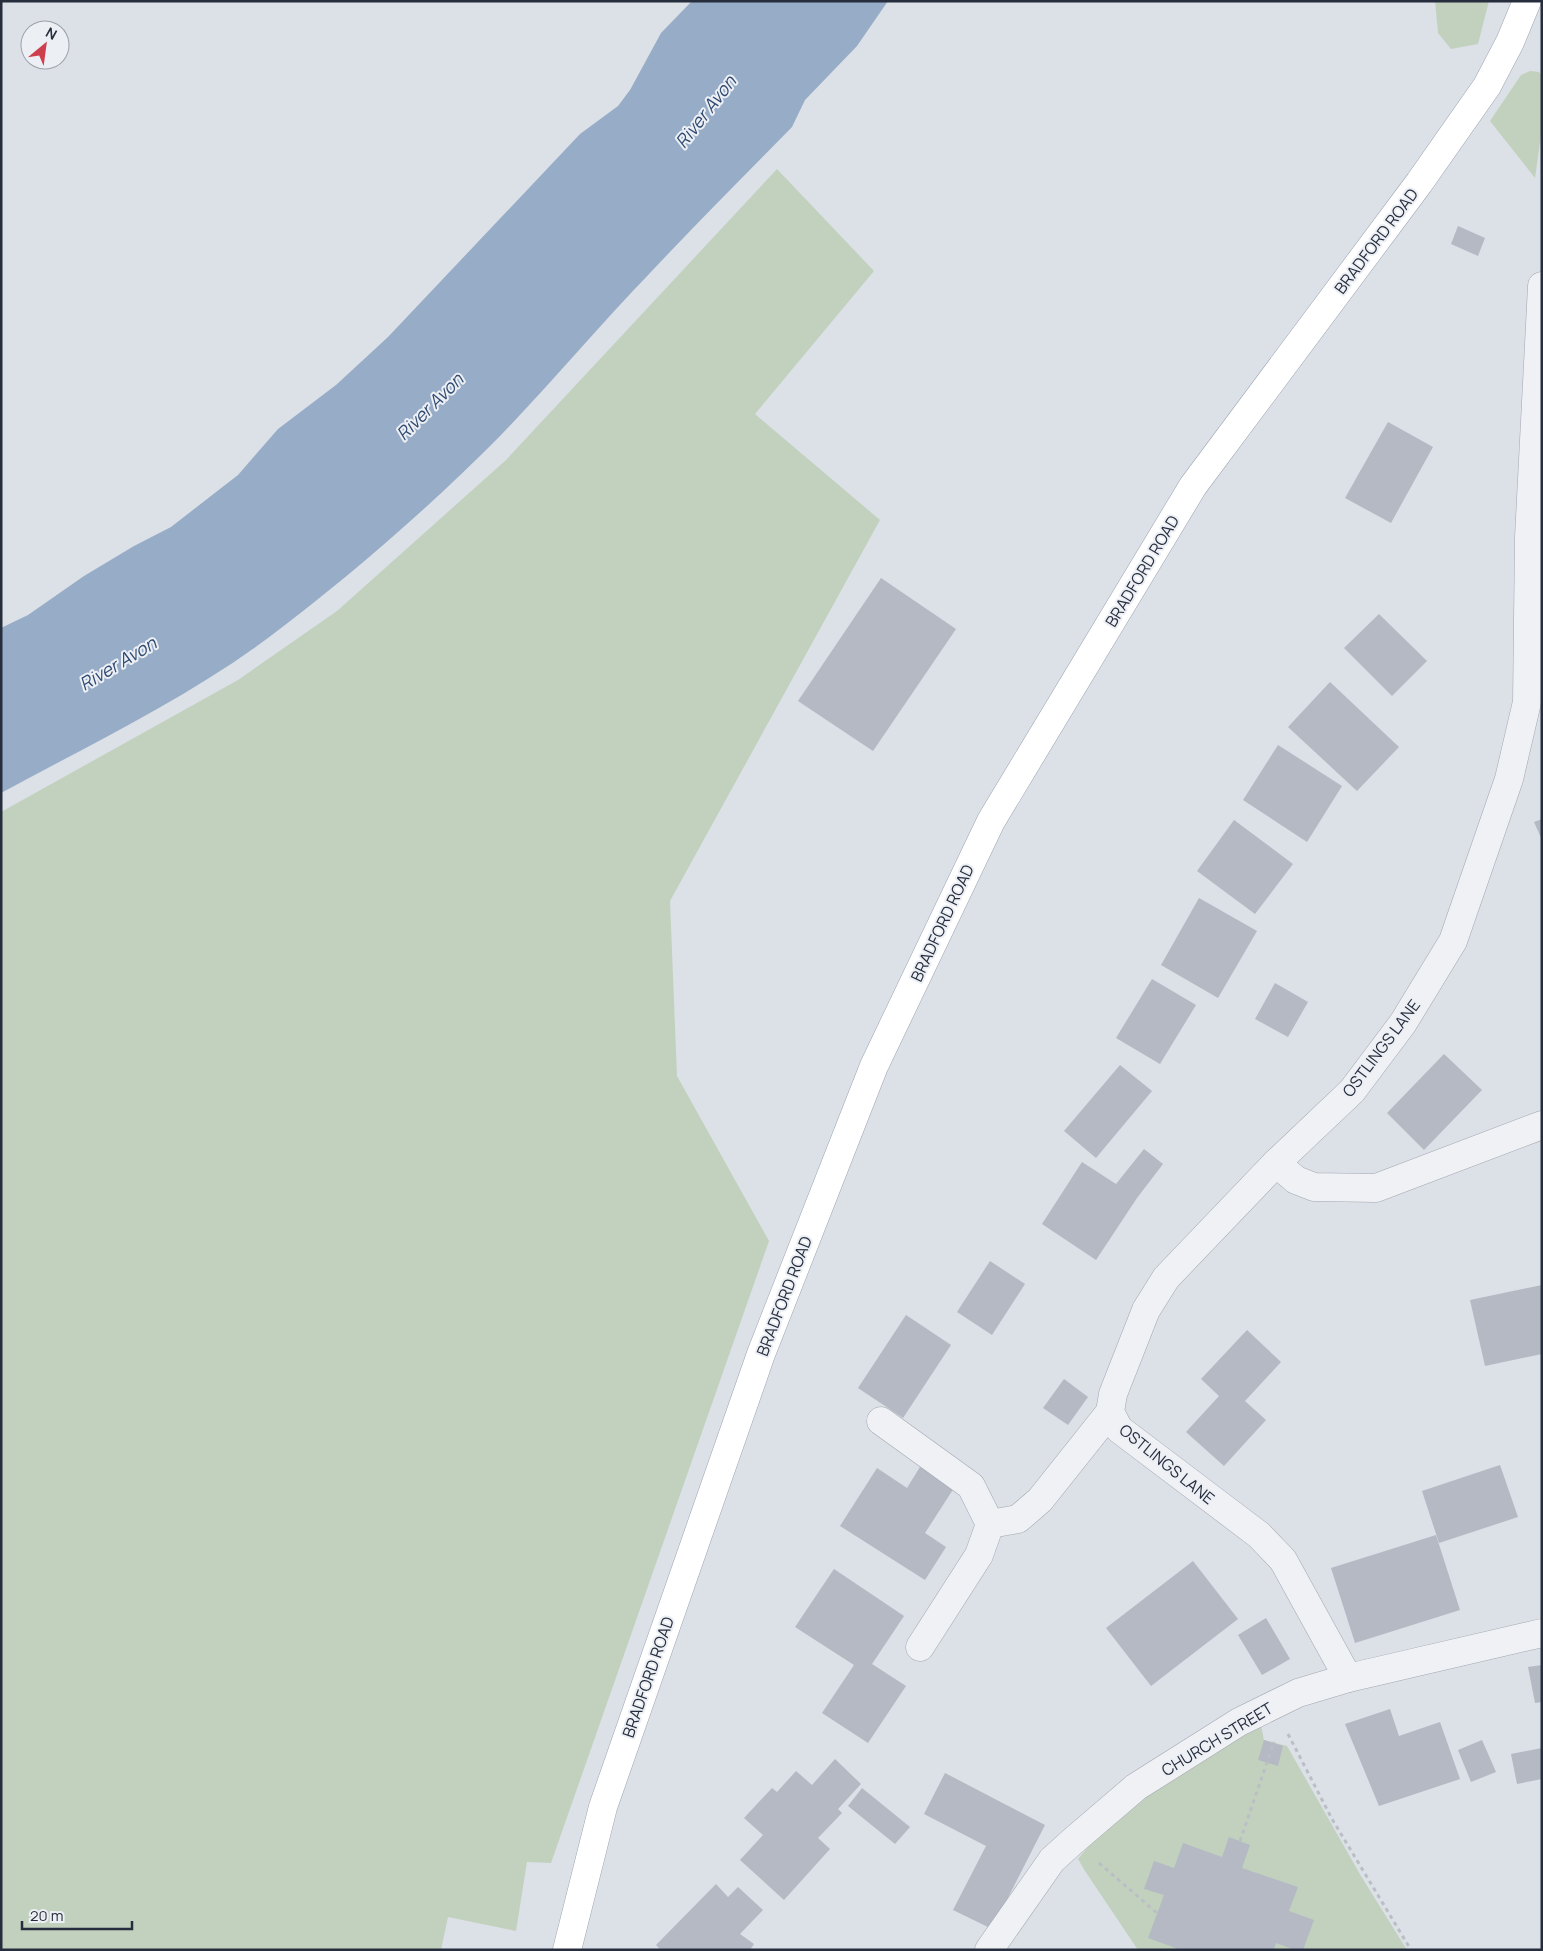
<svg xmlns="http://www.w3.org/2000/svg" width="1543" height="1951" font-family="Manrope,sans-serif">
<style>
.green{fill:#c2d1be}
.water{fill:#97acc7}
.building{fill:#b4b9c3}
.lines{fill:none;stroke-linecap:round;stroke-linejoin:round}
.minor-casing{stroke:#a2a7b1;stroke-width:29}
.major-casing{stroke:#9ca4b2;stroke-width:29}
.path{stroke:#bbbec5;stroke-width:3;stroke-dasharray:4 4;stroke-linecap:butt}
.minor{stroke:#eff1f5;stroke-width:28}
.major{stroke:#fff;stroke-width:28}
.labels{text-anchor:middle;stroke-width:4;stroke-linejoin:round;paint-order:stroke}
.street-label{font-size:16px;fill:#262d3d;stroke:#eceff4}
.water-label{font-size:18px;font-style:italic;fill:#304a71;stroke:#eceff4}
</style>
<rect width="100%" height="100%" fill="#dce0e7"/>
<g class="green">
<polygon points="1435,1 1489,1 1478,44 1451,49 1438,33"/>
<polygon points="1530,71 1539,72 1542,76 1542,129 1535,178 1490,121 1521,75"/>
<polygon points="777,169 874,271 755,414 880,520 670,901 677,1076 769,1241 551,1863 527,1862 516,1931 448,1917 441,1950 1,1950 1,812 238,680 337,611 506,460"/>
<polygon points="1260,1721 1264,1740 1287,1746 1361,1876 1407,1950 1138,1950 1085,1871 1078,1859 1104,1827 1174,1769"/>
</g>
<path class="water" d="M 692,1 L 888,1 L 857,46 L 805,100 L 792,127 C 745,175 696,224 650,273 C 599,326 552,382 501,435 C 430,507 349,577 268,638 C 186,699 91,744 1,793 L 1,628 L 28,615 L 84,576 L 134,546 L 171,527 L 238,475 L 278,429 L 336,385 L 388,337 L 580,134 L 618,106 L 630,90 L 661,33 Z"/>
<g class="building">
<polygon points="1458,226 1485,238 1478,256 1451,244"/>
<polygon points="1388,422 1433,447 1391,523 1345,498"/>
<polygon points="881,578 956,629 873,751 798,701"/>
<polygon points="1379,614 1427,661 1392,696 1344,648"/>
<polygon points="1330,682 1399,747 1357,791 1288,727"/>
<polygon points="1278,745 1342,786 1307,842 1243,800"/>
<polygon points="1542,819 1542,840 1534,822"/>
<polygon points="1234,820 1293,864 1255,914 1197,871"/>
<polygon points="1199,898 1257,931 1218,998 1161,965"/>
<polygon points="1152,979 1196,1005 1160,1064 1116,1038"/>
<polygon points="1275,983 1308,1002 1288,1037 1255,1019"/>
<polygon points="1444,1054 1482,1090 1424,1150 1387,1113"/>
<polygon points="1120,1065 1152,1091 1096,1158 1064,1131"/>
<polygon points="1144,1149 1163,1164 1137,1198 1096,1260 1042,1224 1082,1162 1116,1184"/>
<polygon points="990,1261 1025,1284 992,1335 957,1312"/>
<polygon points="1542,1285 1542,1354 1485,1366 1470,1300"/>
<polygon points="906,1315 951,1345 903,1418 858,1388"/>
<polygon points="1247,1330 1281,1362 1245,1401 1266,1420 1224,1466 1186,1432 1219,1396 1201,1379"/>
<polygon points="1064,1379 1088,1397 1068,1425 1043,1408"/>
<polygon points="1500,1465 1518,1517 1439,1543 1422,1491"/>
<polygon points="920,1467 954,1488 925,1533 946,1547 925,1580 840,1526 877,1468 907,1488"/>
<polygon points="1436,1535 1460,1610 1355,1643 1331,1568"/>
<polygon points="1193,1561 1238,1619 1151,1686 1106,1628"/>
<polygon points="834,1569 904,1616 872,1664 906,1686 868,1743 822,1713 854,1665 795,1627"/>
<polygon points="1266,1618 1290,1659 1262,1675 1238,1635"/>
<polygon points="1542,1665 1542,1702 1535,1703 1528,1667"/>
<polygon points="1390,1709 1399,1736 1440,1722 1460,1779 1379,1806 1345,1724"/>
<polygon points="1264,1740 1283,1746 1278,1766 1258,1760"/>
<polygon points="1482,1740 1496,1772 1471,1782 1458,1750"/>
<polygon points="1542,1748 1542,1779 1517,1784 1511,1754"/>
<polygon points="835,1759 861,1784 838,1809 842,1813 818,1838 830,1849 784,1900 740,1860 763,1835 744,1818 772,1788 777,1792 796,1771 812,1785"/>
<polygon points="945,1773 1045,1825 992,1929 953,1910 986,1846 924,1814"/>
<polygon points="862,1788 910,1827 895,1844 848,1806"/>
<polygon points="1229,1837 1250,1845 1242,1868 1298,1887 1289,1911 1314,1920 1303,1950 1295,1950 1276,1943 1274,1950 1181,1950 1148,1938 1164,1895 1144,1889 1154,1861 1174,1868 1183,1843 1222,1857"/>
<polygon points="716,1884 728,1897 738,1887 763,1910 740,1934 754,1944 750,1950 661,1950 656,1945"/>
</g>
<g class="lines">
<g class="minor-casing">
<g id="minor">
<polyline points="1276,1163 1296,1180 1314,1187 1376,1188 1542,1125"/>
<polyline points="881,1421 971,1486 990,1524"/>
<polyline points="920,1647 979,1555 990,1524 1018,1519 1040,1500 1110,1412"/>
<polyline points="1348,1678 1283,1560 1259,1535 1119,1429 1110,1412 1113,1394 1146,1310 1166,1278 1276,1163 1352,1091 1403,1023 1453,941 1509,779 1527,702 1529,537 1542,286"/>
<polyline points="989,1950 1052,1860 1073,1841 1136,1787 1239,1722 1298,1693 1348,1678 1542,1633"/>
</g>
</g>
<g class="major-casing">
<polyline id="major" points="567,1950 603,1807 761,1354 874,1066 991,821 1193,486 1419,183 1487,86 1510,42 1527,1"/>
</g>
<g class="path">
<polyline points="1288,1734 1332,1819 1411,1950"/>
<polyline points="1240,1841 1274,1742"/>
<polyline points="1099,1863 1157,1913"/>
</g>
<use href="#minor" class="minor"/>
<use href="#major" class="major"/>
</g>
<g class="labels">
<g class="street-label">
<text transform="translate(1376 241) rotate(-53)" y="6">BRADFORD ROAD</text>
<text transform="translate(1142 571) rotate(-59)" y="6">BRADFORD ROAD</text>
<text transform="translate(942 923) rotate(-65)" y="6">BRADFORD ROAD</text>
<text transform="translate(1381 1048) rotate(-53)" y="6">OSTLINGS LANE</text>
<text transform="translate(784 1296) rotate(-69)" y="6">BRADFORD ROAD</text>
<text transform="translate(1167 1464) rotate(39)" y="6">OSTLINGS LANE</text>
<text transform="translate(648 1677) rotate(-71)" y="6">BRADFORD ROAD</text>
<text transform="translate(1217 1739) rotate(-31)" y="6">CHURCH STREET</text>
</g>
<g class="water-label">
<text transform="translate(706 112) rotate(-52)" y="6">River Avon</text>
<text transform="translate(430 407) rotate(-45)" y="6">River Avon</text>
<text transform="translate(118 664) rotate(-31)" y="6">River Avon</text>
</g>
</g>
<rect width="1543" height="1951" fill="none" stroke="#262d3d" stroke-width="5"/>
<g transform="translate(45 45) rotate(29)"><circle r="24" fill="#eceff4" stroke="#9da1ab"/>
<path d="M0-4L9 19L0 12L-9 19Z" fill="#ce3f4e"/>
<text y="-8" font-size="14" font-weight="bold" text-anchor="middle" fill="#262d3d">N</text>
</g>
<path d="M22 1921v8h110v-8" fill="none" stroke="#262d3d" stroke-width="2.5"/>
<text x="30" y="1921" font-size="15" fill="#262d3d" stroke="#eceff4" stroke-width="4" paint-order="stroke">20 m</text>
</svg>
